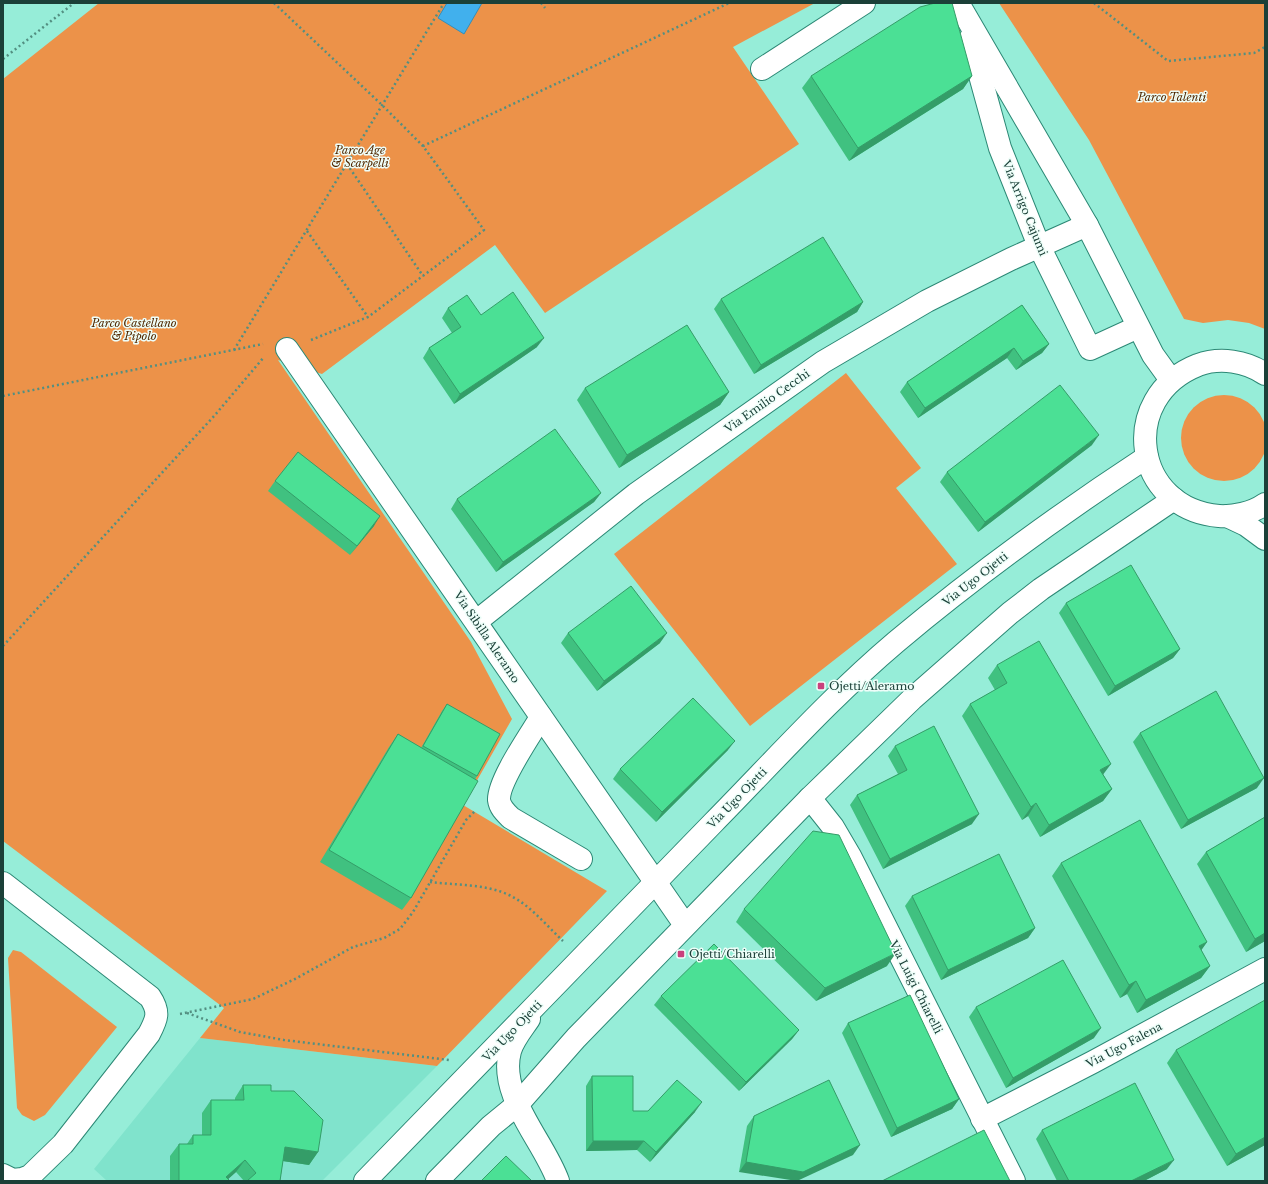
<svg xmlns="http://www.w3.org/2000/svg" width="1268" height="1184" font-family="'Libre Baskerville',serif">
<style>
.built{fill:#80e3cc}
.green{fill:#ec9249}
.water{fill:#41b0ed;stroke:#368eb7}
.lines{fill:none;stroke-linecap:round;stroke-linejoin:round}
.minor-casing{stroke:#2c8875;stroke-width:24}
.major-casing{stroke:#2c8875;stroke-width:24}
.path{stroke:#538f81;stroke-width:2.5;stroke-dasharray:2 3;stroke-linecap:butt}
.minor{stroke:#fff;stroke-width:22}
.major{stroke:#fff;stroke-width:22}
.wall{fill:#40c180}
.shaded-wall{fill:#349d68}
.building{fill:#4be095;stroke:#349d68}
.poi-dot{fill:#c9417d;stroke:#eefef9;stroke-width:1.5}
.labels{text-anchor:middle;stroke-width:3;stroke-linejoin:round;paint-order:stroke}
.park-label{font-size:11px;font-style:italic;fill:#512801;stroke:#eefef9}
.street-label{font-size:11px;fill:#1b4038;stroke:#eefef9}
.poi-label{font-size:11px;fill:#1b4038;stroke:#eefef9;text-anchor:start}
</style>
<rect width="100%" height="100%" fill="#96edd8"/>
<polygon class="built" points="200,1038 437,1066 322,1181 107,1181 94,1169"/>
<g class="green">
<polygon points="99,3 815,3 733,47 799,144 545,313 495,245 322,374 278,360 471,642 512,719 463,805 607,891 437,1066 200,1038 224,1008 3,841 3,79"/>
<polygon points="999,3 1265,3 1265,329 1249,323 1228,320 1203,323 1184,319 1089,140"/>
<polygon points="846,373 921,468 896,488 957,564 750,726 614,554"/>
<circle cx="1224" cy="438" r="43"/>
<polygon points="13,950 21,952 117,1027 45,1115 34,1121 22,1115 17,1108 8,958"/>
</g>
<polygon class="water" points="447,3 482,3 464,34 438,18"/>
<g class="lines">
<g class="minor-casing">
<g id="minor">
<polyline points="958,3 1087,225 1153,355 1171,380"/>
<polyline points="970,39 1000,148 1039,246 1090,349 1138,327"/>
<polyline points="762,69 864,3"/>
<polyline points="287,349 685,925"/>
<polyline points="1227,516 1246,525 1265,539"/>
<polyline points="477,621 636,494 823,362 927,301 1011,259 1087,225"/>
<path d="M 541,717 C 531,734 498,781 499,800 C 500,808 506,813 511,818 L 581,859"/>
<polyline points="810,798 833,827 850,856 1014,1181"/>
<path d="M 3,883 L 150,997 C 160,1012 157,1019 149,1034 L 63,1144 L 30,1176 L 22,1179 L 13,1180 L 3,1175"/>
<path d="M 529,1019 C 523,1028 513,1040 510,1051 C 498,1096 544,1141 558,1181"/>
<polyline points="982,1119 1093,1062 1265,969"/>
</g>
</g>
<g class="major-casing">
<g id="major">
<path d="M 1265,374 C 1246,361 1220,357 1198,365 C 1117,397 1133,509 1219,516 C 1234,517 1252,513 1265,504"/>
<path d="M 365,1181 C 482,1062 596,942 713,823 C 773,762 831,697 896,642 C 976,575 1060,514 1147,457"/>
<polyline points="437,1181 491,1126 518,1104 576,1038 810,798 912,699 1010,613 1041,589 1174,499"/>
</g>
</g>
<g class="path">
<polyline points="274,3 382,105 423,146"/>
<polyline points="541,3 545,8"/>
<polyline points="1094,3 1168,61 1254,53 1265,47"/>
<polyline points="3,59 74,3"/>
<polyline points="347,164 423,276"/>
<polyline points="307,231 368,317"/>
<polyline points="311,340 368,317 484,230 423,146 729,3"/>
<polyline points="234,350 444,3"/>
<polyline points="3,396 263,344"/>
<polyline points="3,646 215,415 264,357"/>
<path d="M 430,882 C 455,885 486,884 509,895 C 530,905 546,925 563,941"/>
<polyline points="187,1013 240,1032 284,1040 449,1060"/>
<polyline points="180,1014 253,999 295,979 353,947 384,938 400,929 413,912 466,820 476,810"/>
</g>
<use href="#minor" class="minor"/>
<use href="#major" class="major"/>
</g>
<g class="wall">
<polygon points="811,76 972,76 963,89 849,161 802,88"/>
<polygon points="721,299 863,302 857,312 754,374 714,309"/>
<polygon points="1022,305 1049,344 1042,353 1016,370 1007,358 918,418 900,392 907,382"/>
<polygon points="448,308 481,315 537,347 454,404 423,358 429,348 452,333 442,318"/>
<polygon points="585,388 729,392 720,405 619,468 577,400"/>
<polygon points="1092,445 978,532 940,482 947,472"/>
<polygon points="275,481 374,526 350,555 268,491"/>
<polygon points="601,493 594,502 496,572 451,509 457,499"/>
<polygon points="1066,603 1180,649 1173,658 1108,696 1059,613"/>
<polygon points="568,633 660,643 597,691 561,643"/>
<polygon points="997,665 1103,774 1112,789 1103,801 1040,837 1028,816 1022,820 962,716 970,704 995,690 988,678"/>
<polygon points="447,704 477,776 411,898 402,910 320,862 389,747 398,734 421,748 442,711"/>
<polygon points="1140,733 1257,788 1181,829 1133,742"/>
<polygon points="895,746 972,824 883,869 850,805 857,795 898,774 888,756"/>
<polygon points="728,750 656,822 613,779 620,769"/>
<polygon points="1265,817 1265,941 1246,952 1197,864 1206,852"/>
<polygon points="1061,863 1207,942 1201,950 1210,966 1201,978 1137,1013 1127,994 1120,998 1052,876"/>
<polygon points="912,896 1035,928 1028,938 941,980 905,906"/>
<polygon points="744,909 887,966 816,1001 736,922"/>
<polygon points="661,996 799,1030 792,1039 739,1091 654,1005"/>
<polygon points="976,1007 1094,1038 1006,1088 969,1017"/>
<polygon points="848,1023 959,1099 952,1109 891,1137 842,1033"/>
<polygon points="1176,1050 1265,1145 1227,1166 1167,1063"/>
<polygon points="592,1076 633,1111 695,1112 650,1162 637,1150 586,1151 586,1086"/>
<polygon points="243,1085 271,1091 318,1152 309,1165 283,1161 280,1181 244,1181 236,1172 228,1179 230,1181 170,1181 170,1156 179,1144 187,1144 193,1135 202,1135 202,1113 211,1100 235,1100 235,1098"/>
<polygon points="754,1116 853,1155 739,1172 747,1126"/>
<polygon points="1042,1130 1167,1169 1144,1181 1057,1181 1036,1139"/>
</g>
<g class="shaded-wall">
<polygon points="972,76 963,89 849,161 858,148"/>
<polygon points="863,302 857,312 754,374 761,365"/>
<polygon points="544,338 537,347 454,404 460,394"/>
<polygon points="1049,344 1042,353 1016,370 1023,361"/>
<polygon points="1014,348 1007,358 918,418 925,408"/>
<polygon points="729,392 720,405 619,468 627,455"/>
<polygon points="1099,435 1092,445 978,532 985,522"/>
<polygon points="601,493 594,502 496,572 503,562"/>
<polygon points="380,516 374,526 350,555 357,546"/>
<polygon points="667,633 660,643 597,691 604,681"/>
<polygon points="1180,649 1173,658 1108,696 1115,686"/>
<polygon points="735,741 728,750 656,822 662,812"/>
<polygon points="1111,764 1102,776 1100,770"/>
<polygon points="1264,778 1257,788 1181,829 1188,820"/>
<polygon points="1112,789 1103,801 1040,837 1049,825"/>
<polygon points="1036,803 1028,816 1022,820 1031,807"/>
<polygon points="979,814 972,824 883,869 890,859"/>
<polygon points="1035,928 1028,938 941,980 948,970"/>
<polygon points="1265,933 1265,941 1246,952 1255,939"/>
<polygon points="1207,942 1198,955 1199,946"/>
<polygon points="896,953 887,966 816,1001 825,988"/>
<polygon points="1210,966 1201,978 1137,1013 1146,1000"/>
<polygon points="1136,981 1127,994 1120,998 1129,985"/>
<polygon points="1101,1028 1094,1038 1006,1088 1013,1078"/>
<polygon points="799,1030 792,1039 739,1091 746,1082"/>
<polygon points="959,1099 952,1109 891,1137 897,1128"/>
<polygon points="702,1102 695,1112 650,1162 656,1152"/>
<polygon points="1265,1137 1265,1145 1227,1166 1236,1154"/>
<polygon points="593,1141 644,1141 637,1150 586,1151"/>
<polygon points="860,1145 853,1155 797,1181 739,1172 746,1162"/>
<polygon points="285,1147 318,1152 309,1165 276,1160"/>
<polygon points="245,1160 236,1172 226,1181 226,1177"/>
<polygon points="1174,1160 1167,1169 1144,1181 1131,1181"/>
</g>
<g class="building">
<polygon points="935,3 952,3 972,76 858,148 811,76 920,7"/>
<polygon points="823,237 863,302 761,365 721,299"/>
<polygon points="513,292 544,338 460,394 429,348 461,327 448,308 467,295 481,315"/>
<polygon points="1022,305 1049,344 1023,361 1014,348 925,408 907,382"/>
<polygon points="687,325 729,392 627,455 585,388"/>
<polygon points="1060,385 1099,435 985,522 947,472"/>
<polygon points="555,429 601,493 503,562 457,499"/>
<polygon points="298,452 380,516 357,546 275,481"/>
<polygon points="1131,565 1180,649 1115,686 1066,603"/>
<polygon points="631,586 667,633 604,681 568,633"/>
<polygon points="1039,641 1111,764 1100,770 1112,789 1049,825 1036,803 1031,807 970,704 1007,683 997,665"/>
<polygon points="1216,691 1264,778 1188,820 1140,733"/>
<polygon points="693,698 735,741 662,812 620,769"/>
<polygon points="447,704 500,734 477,776 423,746"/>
<polygon points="934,726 979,814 890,859 857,795 907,770 895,746"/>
<polygon points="398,734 478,781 411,898 329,850"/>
<polygon points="1265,817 1265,933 1255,939 1206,852"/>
<polygon points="1140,820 1207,942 1199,946 1210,966 1146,1000 1136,981 1129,985 1061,863"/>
<polygon points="813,831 839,835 896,953 825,988 744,909"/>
<polygon points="999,854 1035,928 948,970 912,896"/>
<polygon points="714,944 799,1030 746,1082 661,996"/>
<polygon points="1063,960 1101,1028 1013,1078 976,1007"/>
<polygon points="910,995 959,1099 897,1128 848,1023"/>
<polygon points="1265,1000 1265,1137 1236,1154 1176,1050"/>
<polygon points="592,1076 633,1076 633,1111 648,1111 677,1080 702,1102 656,1152 644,1141 593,1141"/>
<polygon points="829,1080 860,1145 803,1172 746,1162 754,1116"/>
<polygon points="1135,1083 1174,1160 1131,1181 1069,1181 1042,1130"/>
<polygon points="243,1085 271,1085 271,1091 294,1091 323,1120 318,1152 285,1147 280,1181 247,1181 256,1173 245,1160 226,1177 230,1181 179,1181 179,1144 193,1144 193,1135 211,1135 211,1100 244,1100"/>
<polygon points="984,1130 1010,1181 882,1181"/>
<polygon points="506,1156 532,1181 481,1181"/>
</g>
<g class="poi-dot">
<rect x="817" y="682" width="8" height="8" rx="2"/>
<rect x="677" y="950" width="8" height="8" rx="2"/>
</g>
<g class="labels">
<g class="park-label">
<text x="1172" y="101">Parco Talenti</text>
<text x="360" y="154">Parco Age<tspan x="360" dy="13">&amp; Scarpelli</tspan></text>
<text x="134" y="327">Parco Castellano<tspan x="134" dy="13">&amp; Pipolo</tspan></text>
</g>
<g class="street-label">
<text transform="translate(1025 208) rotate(68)" y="4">Via Arrigo Cajumi</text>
<text transform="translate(767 401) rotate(-35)" y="4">Via Emilio Cecchi</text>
<text transform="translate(975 579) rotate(-38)" y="4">Via Ugo Ojetti</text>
<text transform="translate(487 637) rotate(56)" y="4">Via Sibilla Aleramo</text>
<text transform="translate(737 798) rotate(-46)" y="4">Via Ugo Ojetti</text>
<text transform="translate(916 987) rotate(63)" y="4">Via Luigi Chiarelli</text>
<text transform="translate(512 1031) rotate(-46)" y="4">Via Ugo Ojetti</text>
<text transform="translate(1124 1045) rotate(-28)" y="4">Via Ugo Falena</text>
</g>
<g class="poi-label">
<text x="829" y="690">Ojetti/Aleramo</text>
<text x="689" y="958">Ojetti/Chiarelli</text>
</g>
</g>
<rect width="1268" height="1184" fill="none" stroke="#1b4038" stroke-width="8"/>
</svg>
